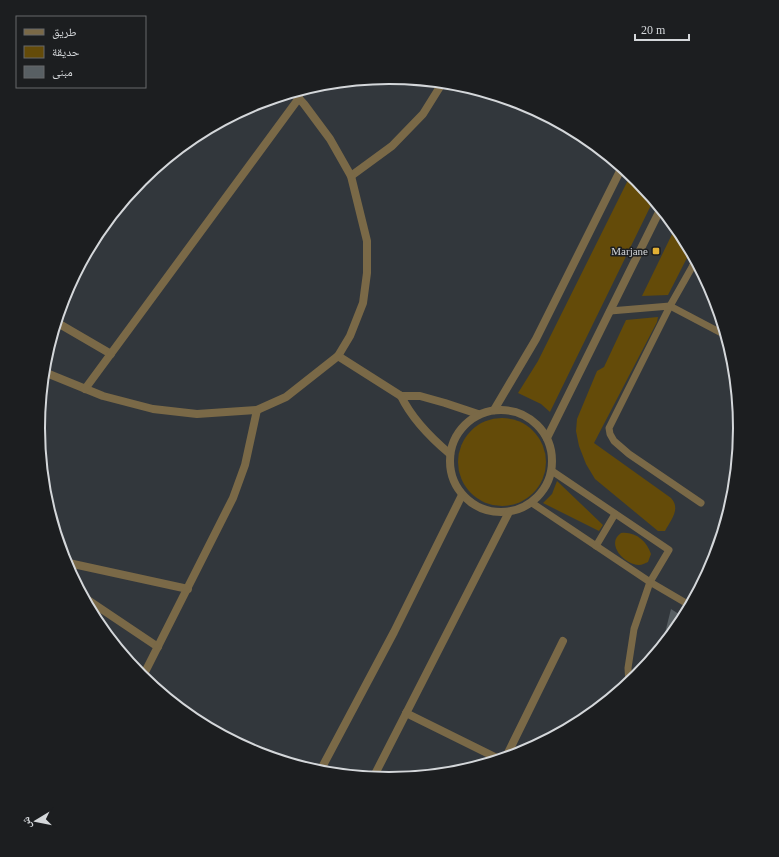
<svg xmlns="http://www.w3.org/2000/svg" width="779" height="857" font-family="'Times New Roman','Noto Naskh Arabic',serif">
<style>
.green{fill:#644b09}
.building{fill:#585f63}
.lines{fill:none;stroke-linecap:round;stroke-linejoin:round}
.lane{stroke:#7a6947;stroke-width:7}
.street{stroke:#7a6947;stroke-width:8}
.poi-dot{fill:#e1af34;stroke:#1c1e20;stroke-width:1.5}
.labels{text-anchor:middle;stroke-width:3;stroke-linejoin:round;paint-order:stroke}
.poi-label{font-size:11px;fill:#d4d7da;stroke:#1c1e20;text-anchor:end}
.rim{fill:none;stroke:#d4d7da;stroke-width:2}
</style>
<rect width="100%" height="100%" fill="#32373c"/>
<g class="green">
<polygon points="631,174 638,180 654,199 550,412 541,404 518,393 538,361"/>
<polygon points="676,226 682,233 691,250 668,295 642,296"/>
<path d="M 658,317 L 657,322 L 594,443 L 671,498 C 681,509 671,520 665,531 L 658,531 L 595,479 L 586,464 L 579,446 L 576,431 L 577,419 L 597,371 L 604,367 L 626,320 Z"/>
<circle cx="502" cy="462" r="44"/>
<polygon points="557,481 603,525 599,531 543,503 552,494"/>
<path d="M 621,533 C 635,531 647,541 651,554 L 648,562 C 645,563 642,565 639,565 C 625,565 605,544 621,533 Z"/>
</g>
<polygon class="building" points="671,609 685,618 682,624 661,649"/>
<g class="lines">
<g class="lane">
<polyline points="696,260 670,306 609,428 610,434 614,441 629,454 701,503"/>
<polyline points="693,265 702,271"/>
<polyline points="610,311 670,306 727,336"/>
<polyline points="552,471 669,550 650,582 634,629 628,668 629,684"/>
<polyline points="532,503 650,582 691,606"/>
<polyline points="596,546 615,514"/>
</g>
<g class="street">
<polyline points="351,176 392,146 423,114 443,82"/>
<polyline points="56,322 111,354"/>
<polyline points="338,356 401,396 420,396 445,403 478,414"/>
<polyline points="44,372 103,396 153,409 197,414 257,410 286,397 338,356 350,336 363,303 367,273 367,241 351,176 330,139 304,104 293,92"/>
<polyline points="85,389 299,98"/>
<path d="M 401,396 C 412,419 431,438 450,454"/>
<circle cx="501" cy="461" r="51"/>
<polyline points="494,410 536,339 622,167"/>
<polyline points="547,438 661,208"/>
<polyline points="64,562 188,589"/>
<polyline points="82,596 158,647"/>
<polyline points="142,678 233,498 245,465 257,410"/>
<polyline points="406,713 501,760"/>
<polyline points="505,759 563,641"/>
<polyline points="319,773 394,632 462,495"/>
<polyline points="373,778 509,512"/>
</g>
</g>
<rect class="poi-dot" x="652" y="247" width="8" height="8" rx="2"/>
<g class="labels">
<g class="poi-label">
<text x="648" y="255">Marjane</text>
</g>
</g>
<path d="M0 0H779V857H0ZM45 428a344 344 0 1 1 688 0a344 344 0 1 1-688 0Z" fill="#1c1e20" fill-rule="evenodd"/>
<path class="rim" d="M45 428a344 344 0 1 1 688 0a344 344 0 1 1-688 0Z"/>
<rect x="16" y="16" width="130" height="72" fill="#1c1e20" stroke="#66686a"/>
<rect x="24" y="29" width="20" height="6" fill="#7a6947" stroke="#66686a"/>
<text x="52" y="36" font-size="12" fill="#d4d7da">طريق</text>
<rect x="24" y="46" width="20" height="12" fill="#644b09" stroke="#66686a"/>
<text x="52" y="56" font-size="12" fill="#d4d7da">حديقة</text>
<rect x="24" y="66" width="20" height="12" fill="#585f63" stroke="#66686a"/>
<text x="52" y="76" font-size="12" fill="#d4d7da">مبنى</text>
<g transform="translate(36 821) rotate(260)" stroke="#1c1e20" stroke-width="3" paint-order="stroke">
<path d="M0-3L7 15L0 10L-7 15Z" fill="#d4d7da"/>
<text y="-6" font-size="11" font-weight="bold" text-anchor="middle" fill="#d4d7da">ش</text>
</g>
<path d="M635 34v6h54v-6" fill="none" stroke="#d4d7da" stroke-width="2"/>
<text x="641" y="34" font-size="12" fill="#d4d7da" stroke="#1c1e20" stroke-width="3" paint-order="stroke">20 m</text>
</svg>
